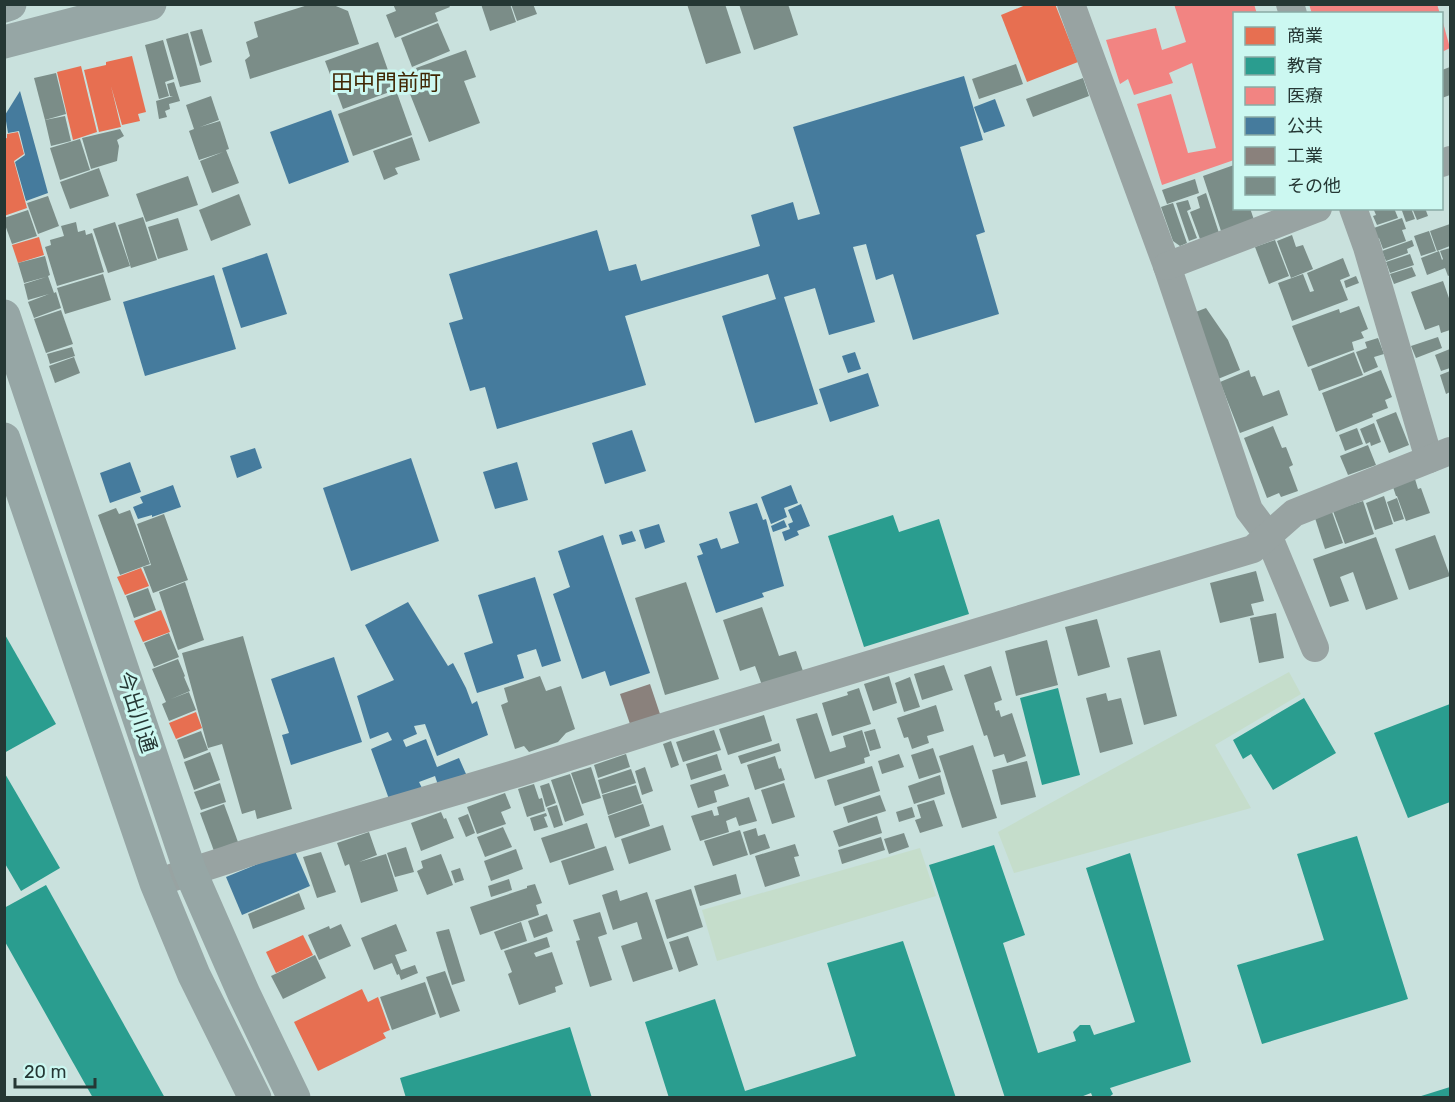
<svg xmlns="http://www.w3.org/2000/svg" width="1455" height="1102" font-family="Rubik,'Noto Sans JP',sans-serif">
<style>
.green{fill:#c5ddcb}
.shops{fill:#e76f51}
.schools{fill:#2a9d8f}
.health{fill:#f28482}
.public{fill:#457b9d}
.industry{fill:#8a817c}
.building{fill:#7b8d88}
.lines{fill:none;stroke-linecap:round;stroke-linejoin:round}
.minor{stroke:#98a3a2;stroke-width:28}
.major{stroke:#96a6a5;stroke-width:33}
.labels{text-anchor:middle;stroke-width:6;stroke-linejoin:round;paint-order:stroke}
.street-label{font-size:21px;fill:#253734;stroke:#ccf8f1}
.neighbourhood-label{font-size:22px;fill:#402704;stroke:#ccf8f1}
</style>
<rect width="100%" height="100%" fill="#c9e1dd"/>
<g class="green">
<polygon points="1289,672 1301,694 1215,745 1251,808 1014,873 998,832"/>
<polygon points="920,848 936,896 717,961 702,910"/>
</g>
<g class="shops">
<polygon points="1028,4 1055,4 1078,62 1027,82 1001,15"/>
<polygon points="132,56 146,112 138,114 140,121 122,125 111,86 121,127 99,132 84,70 106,65 106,62"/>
<polygon points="81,66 97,132 73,140 57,72"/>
<polygon points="18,132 24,154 14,161 27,208 4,216 4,139 7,138 7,134"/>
<polygon points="39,237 44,255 18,263 12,245"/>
<polygon points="141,568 149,586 125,595 117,577"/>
<polygon points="161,610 170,632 143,642 134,621"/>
<polygon points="196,712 202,728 176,739 169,723"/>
<polygon points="303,935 313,955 276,973 266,952"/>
<polygon points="362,989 368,1002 378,997 390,1030 383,1033 386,1038 318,1071 294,1022"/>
</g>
<g class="schools">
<polygon points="893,515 899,532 939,519 969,614 864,647 828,536"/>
<polygon points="4,633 56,724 4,753"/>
<polygon points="1058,688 1080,775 1042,785 1020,698"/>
<polygon points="1304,698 1336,753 1273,790 1251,754 1243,759 1233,740"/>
<polygon points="1450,704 1450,802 1408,818 1374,733"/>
<polygon points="4,772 60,868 21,891 4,862"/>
<polygon points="1357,836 1408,999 1262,1044 1237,965 1324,940 1297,854"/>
<polygon points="994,845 1025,935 1003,943 1038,1053 1076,1041 1073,1032 1080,1025 1090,1025 1094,1035 1135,1022 1086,868 1130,853 1191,1062 1110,1088 1113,1094 1108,1098 1093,1098 1091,1093 1078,1098 1005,1098 929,865"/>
<polygon points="46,885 165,1098 93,1098 4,940 4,908"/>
<polygon points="903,941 956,1098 669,1098 645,1022 715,999 745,1091 856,1056 827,963"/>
<polygon points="570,1027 592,1098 406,1098 400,1078"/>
<polygon points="1450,1087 1450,1098 1418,1098 1418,1097"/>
</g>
<g class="health">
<polygon points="1174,4 1254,4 1257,14 1234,14 1234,160 1162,185 1137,104 1171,94 1188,153 1216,148 1192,63 1169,73 1173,83 1134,95 1128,79 1120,84 1106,40 1156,28 1162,50 1186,42"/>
<polygon points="1309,4 1437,4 1440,14 1312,14"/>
<polygon points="1442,19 1450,48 1442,52"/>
</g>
<g class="public">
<polygon points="964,76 983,140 960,147 985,232 976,235 999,314 913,340 893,274 876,280 866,244 853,247 875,322 829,335 815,288 784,297 818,404 755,423 722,316 776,299 768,274 625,316 646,385 497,429 485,387 470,391 449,323 463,319 449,274 597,230 609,271 636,264 641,281 760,246 751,215 793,202 798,220 820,214 793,127"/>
<polygon points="20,91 48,193 26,201 15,162 25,155 19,131 8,133 5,115"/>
<polygon points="995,99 1005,126 984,133 974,107"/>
<polygon points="331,110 349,162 289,184 270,132"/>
<polygon points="267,253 287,314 241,328 222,268"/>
<polygon points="214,275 236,349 145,376 123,302"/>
<polygon points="855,352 861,369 848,373 842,356"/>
<polygon points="868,373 879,406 830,422 819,389"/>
<polygon points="632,430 646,471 605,484 592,443"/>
<polygon points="255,448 262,468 237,478 230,456"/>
<polygon points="411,458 439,541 351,571 323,488"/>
<polygon points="130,462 141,492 110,503 100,473"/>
<polygon points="517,462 528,500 495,509 483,472"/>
<polygon points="173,485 181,507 152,517 152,515 138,519 133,507 143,503 140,497"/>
<polygon points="791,485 798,503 784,508 787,517 771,524 761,497"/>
<polygon points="757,503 763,520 766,519 784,586 762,593 764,597 716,613 697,556 703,554 699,544 717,538 721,549 739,543 729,512"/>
<polygon points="801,504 810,526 797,531 799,535 785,541 782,532 790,529 788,524 793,522 788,510"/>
<polygon points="784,520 787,527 773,532 771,526"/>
<polygon points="659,524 665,542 645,549 639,530"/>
<polygon points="632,531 636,541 622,545 619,535"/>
<polygon points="603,535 650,673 610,686 605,671 582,679 553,594 570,587 558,551"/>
<polygon points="535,577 561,661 542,667 536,649 517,655 524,678 477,693 464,653 493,643 478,595"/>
<polygon points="408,602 448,666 453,663 466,688 472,704 477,701 488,735 437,756 425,724 414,726 417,734 403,740 406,747 426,739 437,767 459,758 466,774 438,785 435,776 419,782 422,788 389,799 371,749 392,740 388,732 370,739 357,696 394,680 365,625"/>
<polygon points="334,657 362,742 291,765 282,735 289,733 271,679"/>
<polygon points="294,849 310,886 242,915 226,877"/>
</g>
<polygon class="industry" points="650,684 661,717 631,727 620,694"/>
<g class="building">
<polygon points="311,4 331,4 348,11 359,44 250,79 245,60 250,56 246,42 258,37 254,22"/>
<polygon points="393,4 448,4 450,7 435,13 438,21 395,38 386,15 396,11"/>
<polygon points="481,4 510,4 516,22 490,31"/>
<polygon points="511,4 533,4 537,14 517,21"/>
<polygon points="687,4 725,4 741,53 706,64"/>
<polygon points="739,4 788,4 798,35 754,50"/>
<polygon points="438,23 450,51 412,67 401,38"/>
<polygon points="202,29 212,62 200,66 190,32"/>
<polygon points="188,33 201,82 180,87 166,39"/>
<polygon points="163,40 174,79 165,82 169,96 159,99 145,45"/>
<polygon points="378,42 395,90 343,109 325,61"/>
<polygon points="466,50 476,77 464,81 480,123 429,142 410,94 424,89 416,68"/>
<polygon points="1016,64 1023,84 979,99 972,79"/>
<polygon points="1450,67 1450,95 1442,98 1442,70"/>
<polygon points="56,73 66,114 45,120 34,78"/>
<polygon points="1083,78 1089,96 1033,117 1026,99"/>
<polygon points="174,82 180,101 169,104 170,109 165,111 167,117 159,119 156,101 173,96 170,96 167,84"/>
<polygon points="397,93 412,135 353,156 338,114"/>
<polygon points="211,96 219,120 200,127 220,121 229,149 226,150 239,183 212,193 200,161 223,152 199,160 189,131 194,129 186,105"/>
<polygon points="65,116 71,141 51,146 45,120"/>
<polygon points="120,129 124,136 117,140 119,146 117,161 91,169 82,138"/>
<polygon points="412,137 420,160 395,168 398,174 384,180 373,151"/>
<polygon points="80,139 90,170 60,180 50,148"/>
<polygon points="1234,165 1234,208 1250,208 1254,220 1221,231 1203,176"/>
<polygon points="99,168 109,196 70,209 60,182"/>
<polygon points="188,176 198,205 146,222 136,194"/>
<polygon points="1195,179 1199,193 1167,204 1162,190"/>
<polygon points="1206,193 1219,233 1200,239 1190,212 1200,208 1197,197"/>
<polygon points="239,194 251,225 211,241 199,210"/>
<polygon points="48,196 59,226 38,234 27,203"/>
<polygon points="1188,200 1191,209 1187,211 1197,238 1189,241 1176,203"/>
<polygon points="1173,203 1187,243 1180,246 1173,241 1161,207"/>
<polygon points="1373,208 1394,208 1398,218 1377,225 1373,216 1376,215"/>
<polygon points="1401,208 1411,208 1415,219 1406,222"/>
<polygon points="1412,208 1425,208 1428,216 1417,220"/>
<polygon points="28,210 37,236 12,244 4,222 4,218"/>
<polygon points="143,217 157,260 131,268 118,225"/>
<polygon points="178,218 188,250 158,259 148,227"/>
<polygon points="1402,218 1406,229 1402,230 1406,241 1383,249 1379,238 1375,239 1371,229"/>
<polygon points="76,222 78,232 85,230 86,235 92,233 104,272 57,286 45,247 51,245 50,240 64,236 61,226"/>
<polygon points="115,222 130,266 108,273 93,229"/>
<polygon points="1450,224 1450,246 1437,251 1430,231"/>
<polygon points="1429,231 1436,251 1421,256 1414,236"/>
<polygon points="1292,235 1296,247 1303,245 1313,269 1291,278 1277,241"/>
<polygon points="1275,240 1289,276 1269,284 1255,247"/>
<polygon points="1412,240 1414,246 1407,249 1408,253 1386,261 1382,251"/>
<polygon points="1450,248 1450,275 1448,276 1445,268 1427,275 1421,258 1439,251 1442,260 1443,259 1440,251"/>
<polygon points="1410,254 1414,265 1390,273 1386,262"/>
<polygon points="45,256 50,275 48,276 54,293 56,292 61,308 34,318 28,302 49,294 28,300 24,284 46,277 24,283 18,263"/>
<polygon points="1343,258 1350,276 1340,280 1348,300 1292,321 1278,283 1303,274 1310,292 1314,291 1307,273"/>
<polygon points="1412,267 1416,276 1394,284 1390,274"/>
<polygon points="103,274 111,300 65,314 57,288"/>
<polygon points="1356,276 1359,283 1346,288 1344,281"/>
<polygon points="1443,281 1450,301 1450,330 1441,333 1439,325 1425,330 1411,292"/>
<polygon points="1359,306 1368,329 1361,332 1364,338 1352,342 1354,350 1308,367 1292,326 1339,309 1340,313"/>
<polygon points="1206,308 1228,340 1240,370 1218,379 1193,313"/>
<polygon points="61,310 73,344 46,353 34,319"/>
<polygon points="1438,337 1442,348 1416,358 1411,346"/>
<polygon points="1378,338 1384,354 1374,357 1378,367 1364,373 1356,352 1367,348 1365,342"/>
<polygon points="72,347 75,356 50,364 47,354"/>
<polygon points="1450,349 1450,368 1441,371 1435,355"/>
<polygon points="1354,352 1363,375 1319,391 1311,369"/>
<polygon points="74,357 80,373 55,383 49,366"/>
<polygon points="1249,370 1251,377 1255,376 1263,396 1279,390 1288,415 1240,433 1220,382"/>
<polygon points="1381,370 1392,397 1385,400 1388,408 1372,414 1373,417 1336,432 1322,393"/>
<polygon points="1450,371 1450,392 1446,394 1440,375"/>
<polygon points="1396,412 1409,445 1389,453 1376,420"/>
<polygon points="1374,423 1381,442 1371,446 1370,442 1366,444 1360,429"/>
<polygon points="1273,426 1282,448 1286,447 1293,465 1289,467 1298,491 1281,497 1279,493 1267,498 1244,438"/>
<polygon points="1357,428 1363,444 1345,451 1339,435"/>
<polygon points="1368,445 1376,465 1348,475 1340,456"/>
<polygon points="1415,479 1418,489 1421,488 1430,513 1406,521 1397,496 1396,496 1393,487"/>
<polygon points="1384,496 1393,524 1375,530 1366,503"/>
<polygon points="1397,498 1404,519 1394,522 1387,502"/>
<polygon points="1363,501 1374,534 1345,544 1333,511"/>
<polygon points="116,508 119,514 130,510 150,564 120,575 98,515"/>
<polygon points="1332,512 1343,543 1325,549 1315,518"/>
<polygon points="164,514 188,580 153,593 143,567 151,565 137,524"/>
<polygon points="1435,535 1450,576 1409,590 1395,549"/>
<polygon points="1376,537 1398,599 1366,610 1353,572 1340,577 1349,601 1330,607 1313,559"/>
<polygon points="1256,571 1264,601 1251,604 1254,615 1220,623 1210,583"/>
<polygon points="185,582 204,640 178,650 159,592"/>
<polygon points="686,582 719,679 665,695 635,598"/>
<polygon points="148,588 156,610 134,618 126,596"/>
<polygon points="762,607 779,656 796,651 804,674 763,688 755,666 740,671 723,620"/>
<polygon points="1276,613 1284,658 1259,663 1250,618"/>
<polygon points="1097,619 1110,667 1078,676 1065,627"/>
<polygon points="169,633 179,657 154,667 144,643"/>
<polygon points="243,636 292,809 257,819 255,810 242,814 222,744 208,748 182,653"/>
<polygon points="1047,640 1058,685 1016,696 1005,651"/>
<polygon points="1160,650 1177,716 1144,725 1127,658"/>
<polygon points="178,659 185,676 184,677 190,691 171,699 189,692 196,710 169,721 162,704 166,702 152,669"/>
<polygon points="944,665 953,690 922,700 914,674"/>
<polygon points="991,666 1002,700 994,703 996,711 999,710 1001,717 1012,713 1026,756 1007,763 1004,754 994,757 987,735 984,736 964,675"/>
<polygon points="540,676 546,691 561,686 575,729 566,733 558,742 529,752 524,746 515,749 501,705 508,702 504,688"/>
<polygon points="889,676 897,703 873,711 864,684"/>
<polygon points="910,677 920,707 904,712 895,683"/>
<polygon points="859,688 871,724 832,736 822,703 848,695 847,692"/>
<polygon points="1106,693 1108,701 1121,698 1133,744 1100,753 1086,698"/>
<polygon points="936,705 944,731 927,736 929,743 912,749 908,737 904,738 897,718"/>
<polygon points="817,713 830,752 846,747 843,736 862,730 870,756 864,758 865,763 815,779 796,719"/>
<polygon points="764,715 772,741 728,755 719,729"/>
<polygon points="875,729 881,748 870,751 864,732"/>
<polygon points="714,730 721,750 683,762 676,742"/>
<polygon points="201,731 208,750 184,759 177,740"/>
<polygon points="671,741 679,765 671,768 663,744"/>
<polygon points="779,743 781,751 741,764 738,756"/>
<polygon points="973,745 997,818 962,828 939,756"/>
<polygon points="933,748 941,772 919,779 911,755"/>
<polygon points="210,752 220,780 194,790 184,762"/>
<polygon points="626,754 630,767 598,778 594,765"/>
<polygon points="717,754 722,770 691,780 686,764"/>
<polygon points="899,754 904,767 882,774 878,761"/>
<polygon points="775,756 779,769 781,768 785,780 755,790 747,765"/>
<polygon points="1027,761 1036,797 1001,805 992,770"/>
<polygon points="872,766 880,791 835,806 827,780"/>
<polygon points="591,767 601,798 582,804 571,773"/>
<polygon points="645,767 653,791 642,795 635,771"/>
<polygon points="631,769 636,783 602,794 598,780"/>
<polygon points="570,774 584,815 565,822 551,780"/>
<polygon points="725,774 729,786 714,791 717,802 698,808 690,785"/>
<polygon points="940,775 945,794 914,804 908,786"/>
<polygon points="220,783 226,802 201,810 194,792"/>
<polygon points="549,783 556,803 546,807 540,786"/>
<polygon points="784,783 795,817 772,824 761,790"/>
<polygon points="534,784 539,799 542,798 545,811 527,817 518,789"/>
<polygon points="636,785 642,803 608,815 602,795"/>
<polygon points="505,793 511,808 501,812 506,824 477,834 467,807"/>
<polygon points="880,795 886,811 848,823 843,807"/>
<polygon points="749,797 757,821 739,826 736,817 726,821 729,832 700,841 691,816 712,810 714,816 719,815 717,807"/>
<polygon points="934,800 943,826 920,833 915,820 921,818 917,805"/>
<polygon points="224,804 238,842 214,851 200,813"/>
<polygon points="643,804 650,826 615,838 608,816"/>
<polygon points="557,805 563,825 554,828 547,808"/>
<polygon points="912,807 915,817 899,822 896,812"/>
<polygon points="441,812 444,819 446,818 454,838 421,851 411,823"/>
<polygon points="546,813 547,816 544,817 548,827 534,831 530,818"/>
<polygon points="468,814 475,833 466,837 458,818"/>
<polygon points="877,816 882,833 839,847 833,831"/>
<polygon points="587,823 595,848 550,863 541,838"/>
<polygon points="663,825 671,850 629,864 621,839"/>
<polygon points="503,827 512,847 485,857 477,837"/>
<polygon points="756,828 758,836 765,834 770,848 750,855 743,832"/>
<polygon points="740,830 748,855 713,866 704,841"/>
<polygon points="369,832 377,855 359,862 386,854 398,891 361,903 349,864 345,866 337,843"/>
<polygon points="904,833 909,847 889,854 884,839"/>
<polygon points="881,837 885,850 842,864 838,850"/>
<polygon points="795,844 799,856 794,857 800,876 765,887 755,856"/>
<polygon points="606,846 614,870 569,885 561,861"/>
<polygon points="406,847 414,872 395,877 387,853"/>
<polygon points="516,849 523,869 491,881 484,861"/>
<polygon points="321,852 336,892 317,898 303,857"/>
<polygon points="441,854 453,885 427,895 417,871 423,868 421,861"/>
<polygon points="460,868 464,880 455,883 451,871"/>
<polygon points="736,874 741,894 700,906 694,886"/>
<polygon points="509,879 512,890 491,897 488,886"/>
<polygon points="535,884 542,903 536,905 539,915 480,935 470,907 527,888 527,886"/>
<polygon points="691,889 703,927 667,939 655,900"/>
<polygon points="617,890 620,901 647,892 673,969 633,982 621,946 642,939 637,922 613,930 602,895"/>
<polygon points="299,893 305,909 253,929 248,914"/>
<polygon points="600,912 607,934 598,937 612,980 590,987 576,941 580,940 573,920"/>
<polygon points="547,914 553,931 534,938 528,921"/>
<polygon points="521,922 527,941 501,950 494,932"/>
<polygon points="341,924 351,946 319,960 308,935 329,926 330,929"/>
<polygon points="396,924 407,951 395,955 401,970 415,965 418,973 401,980 399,974 397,975 392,963 374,970 361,938"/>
<polygon points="449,929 465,981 452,985 436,932"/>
<polygon points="688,936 698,965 679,972 669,942"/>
<polygon points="547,937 550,947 534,953 536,957 552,952 563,984 555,987 556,992 519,1005 508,974 512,972 504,951"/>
<polygon points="315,955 326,978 283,999 271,976"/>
<polygon points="445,971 460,1011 440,1018 426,977"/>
<polygon points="425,982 436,1014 392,1030 380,997"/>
</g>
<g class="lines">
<g class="minor">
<polyline points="1071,4 1167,266 1249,510 1268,535 1315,648"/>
<polyline points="1290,4 1293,14"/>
<polyline points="1442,163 1450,160"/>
<polyline points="1353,208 1367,247 1429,459"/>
<polyline points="1167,266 1318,208"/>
<path d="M 156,883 C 187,872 217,864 247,853 L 518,773 L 669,725 L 1253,549 L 1294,513 L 1450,451"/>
</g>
<g class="major">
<polyline points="4,6 10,4"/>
<polyline points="4,42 150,4"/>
<polyline points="4,316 190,871 244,994 294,1098"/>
<polyline points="4,439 156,883 194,975 255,1098"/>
</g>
</g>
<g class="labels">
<g class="street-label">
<text transform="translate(137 712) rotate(72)" y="7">今出川通</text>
</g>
<g class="neighbourhood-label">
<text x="386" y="90">田中門前町</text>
</g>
</g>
<rect width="1455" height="1102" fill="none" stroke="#253734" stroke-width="12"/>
<rect x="1233" y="12" width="210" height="198" fill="#ccf8f1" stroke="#89aba5" stroke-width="1.5"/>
<rect x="1245" y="27" width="30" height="18" fill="#e76f51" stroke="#89aba5" stroke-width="1.5"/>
<text x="1287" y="42" font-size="18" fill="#253734">商業</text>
<rect x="1245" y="57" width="30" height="18" fill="#2a9d8f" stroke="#89aba5" stroke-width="1.5"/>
<text x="1287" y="72" font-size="18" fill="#253734">教育</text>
<rect x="1245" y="87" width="30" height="18" fill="#f28482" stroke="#89aba5" stroke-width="1.5"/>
<text x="1287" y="102" font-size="18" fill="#253734">医療</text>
<rect x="1245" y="117" width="30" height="18" fill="#457b9d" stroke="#89aba5" stroke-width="1.5"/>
<text x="1287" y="132" font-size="18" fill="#253734">公共</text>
<rect x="1245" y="147" width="30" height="18" fill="#8a817c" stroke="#89aba5" stroke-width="1.5"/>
<text x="1287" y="162" font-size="18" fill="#253734">工業</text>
<rect x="1245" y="177" width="30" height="18" fill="#7b8d88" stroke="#89aba5" stroke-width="1.5"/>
<text x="1287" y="192" font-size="18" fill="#253734">その他</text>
<path d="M15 1078v9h80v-9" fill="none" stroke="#253734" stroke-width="3"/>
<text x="24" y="1078" font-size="18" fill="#253734" stroke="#ccf8f1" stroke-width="4.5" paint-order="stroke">20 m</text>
</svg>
